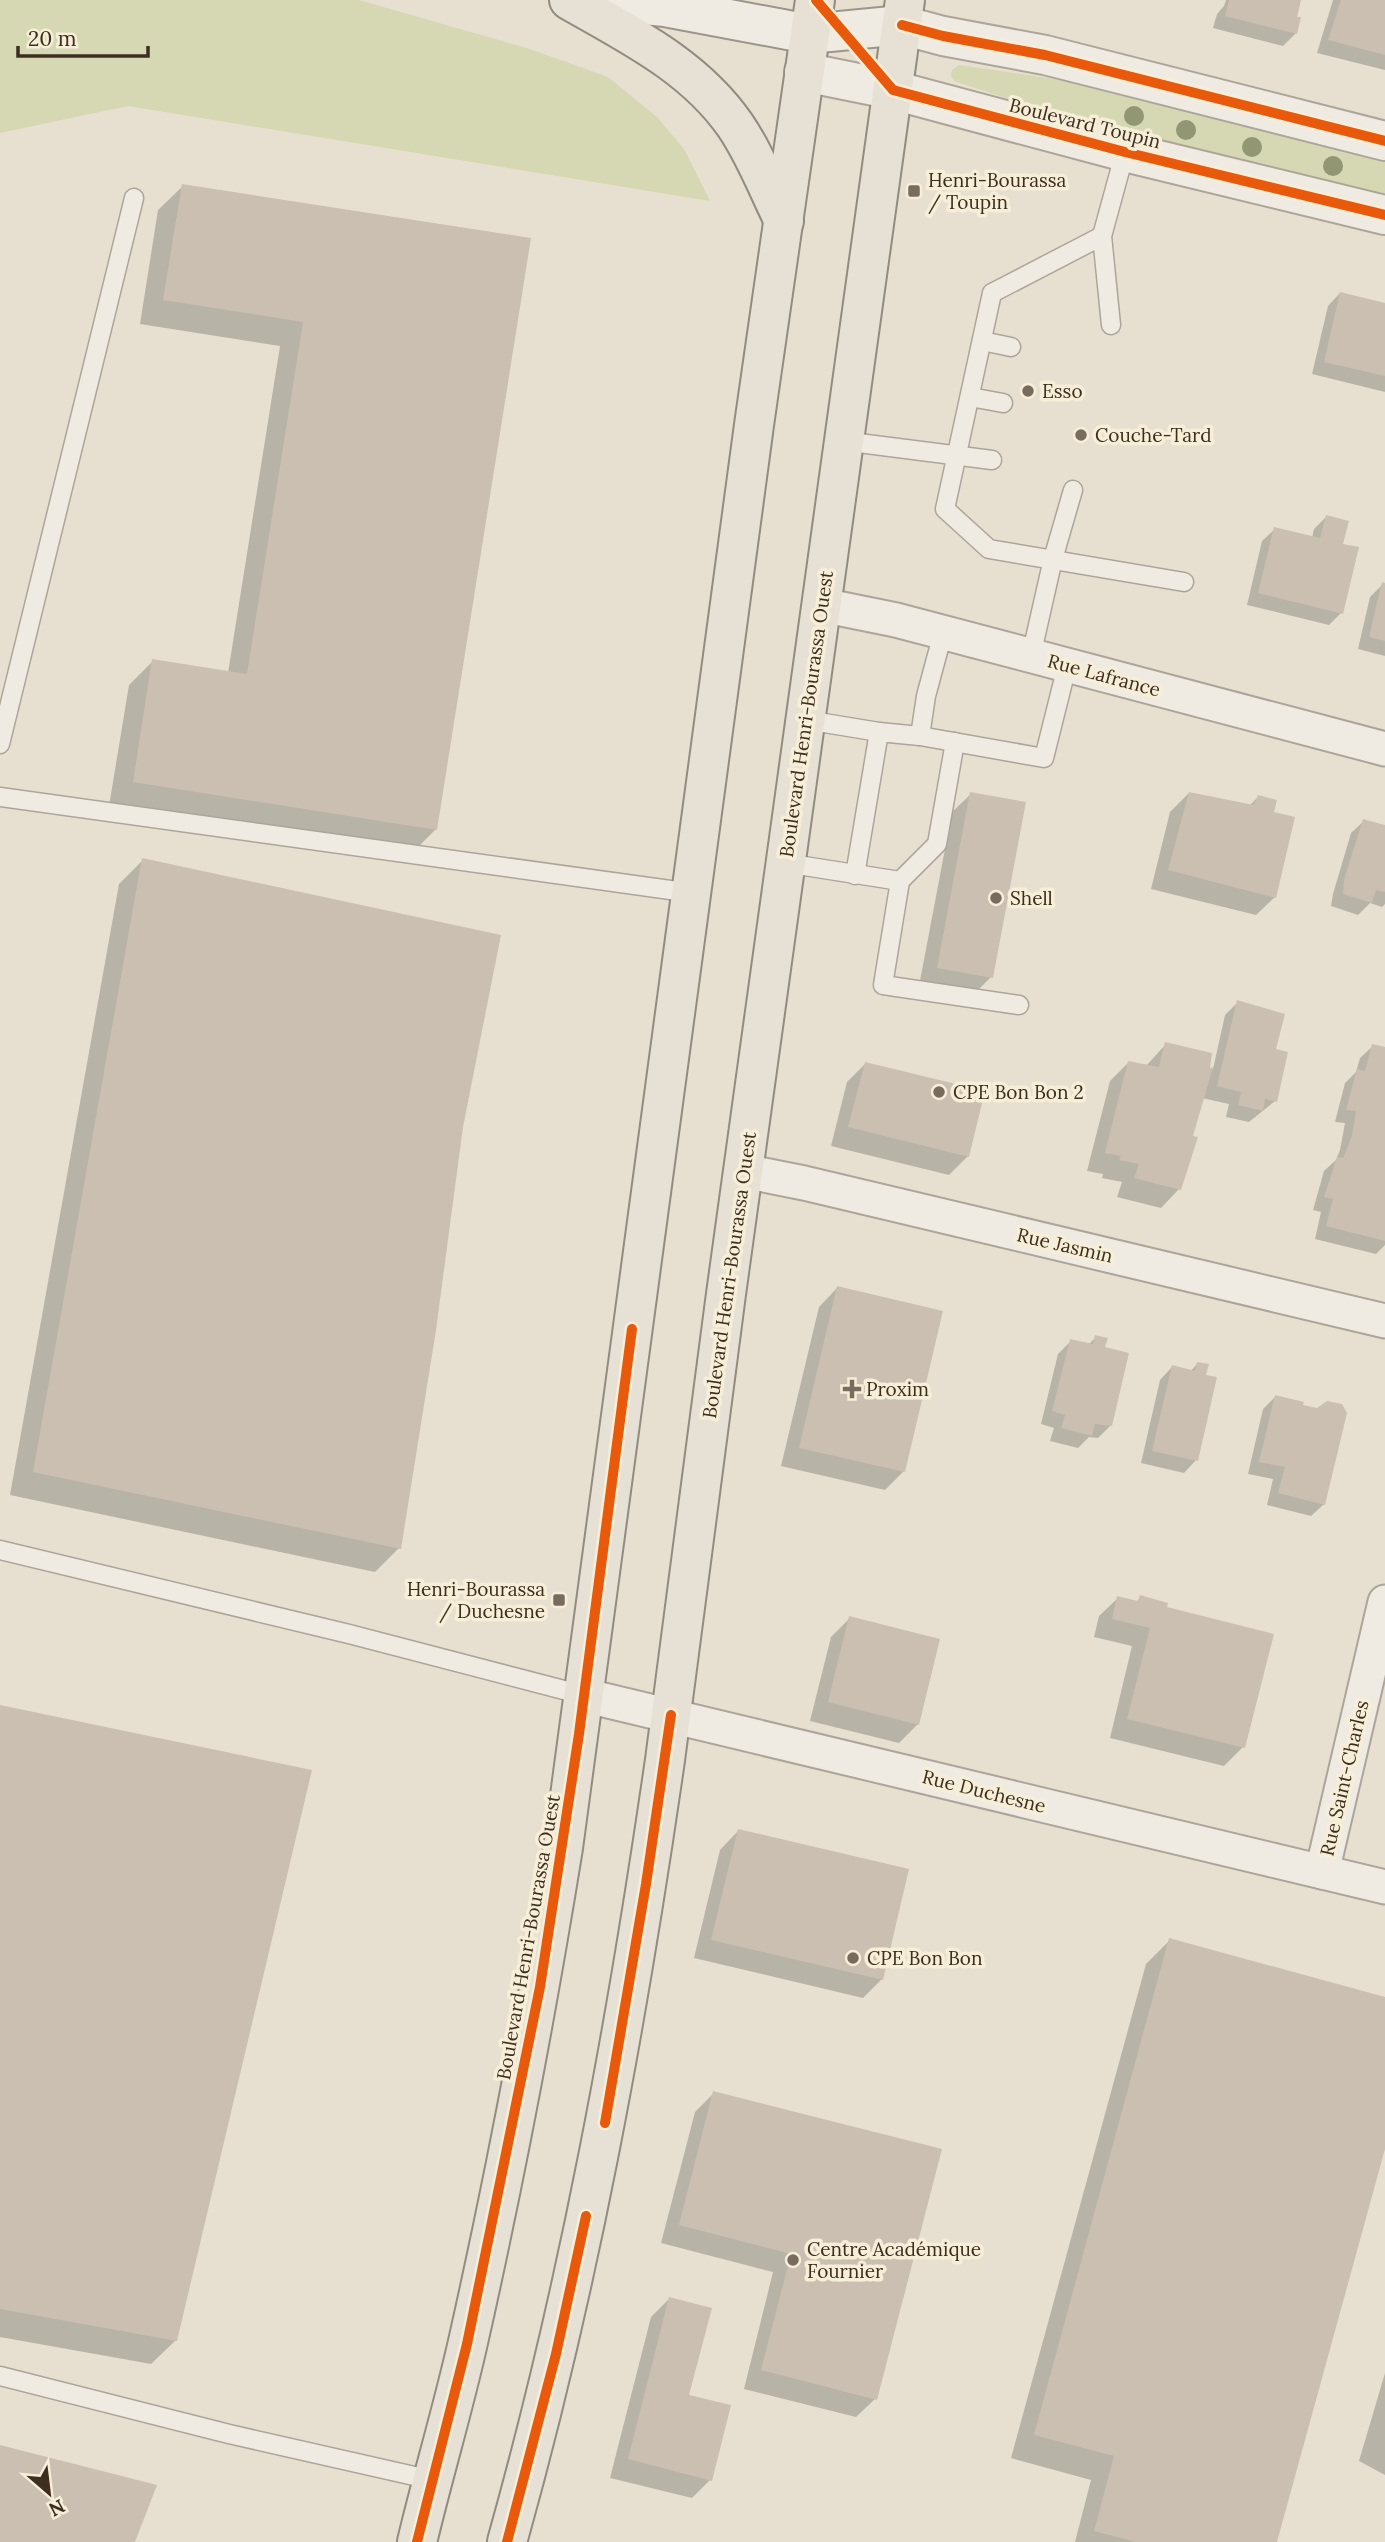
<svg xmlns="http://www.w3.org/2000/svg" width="1385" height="2542" font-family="Lora,serif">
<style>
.green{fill:#d6d7b3}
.shadow{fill:#0003}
.building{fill:#cbbfb2}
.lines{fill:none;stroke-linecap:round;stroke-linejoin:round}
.service-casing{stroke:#ada599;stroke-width:21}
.minor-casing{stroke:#ada599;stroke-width:37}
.tertiary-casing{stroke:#ada599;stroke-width:42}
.secondary-casing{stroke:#9c958a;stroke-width:42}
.primary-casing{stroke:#928b80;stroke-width:42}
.service{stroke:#efebe3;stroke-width:18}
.minor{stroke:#efebe3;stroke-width:33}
.tertiary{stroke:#efebe3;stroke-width:38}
.secondary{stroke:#efebe3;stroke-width:38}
.primary{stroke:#e6e1d4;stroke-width:38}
.cycleway-casing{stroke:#f7eed8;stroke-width:15}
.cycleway{stroke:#e8590c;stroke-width:10}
.tree{fill:#929673}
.poi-dot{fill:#786c5e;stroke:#f7eed8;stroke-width:2.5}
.labels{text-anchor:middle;stroke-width:7;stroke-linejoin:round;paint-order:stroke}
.street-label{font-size:19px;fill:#3d2e20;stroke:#f7eed8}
.poi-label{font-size:19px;fill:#3d2e20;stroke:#f7eed8;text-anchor:start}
</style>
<rect width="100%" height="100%" fill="#e7e0d1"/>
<g class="green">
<polygon points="0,0 359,0 530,49 608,77 657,117 684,149 710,201 128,106 0,133"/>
<polygon points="959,65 1062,80 1385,159 1385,199 1082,123 954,81 951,76 952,70"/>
</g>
<g class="shadow">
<polygon points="1226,0 1299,0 1295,18 1296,33 1283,46 1213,28 1217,14 1224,6"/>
<polygon points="1333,0 1385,0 1385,70 1317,53"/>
<polygon points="183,186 529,239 436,829 412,853 109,806 129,685 153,661 228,673 280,346 140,324 158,210"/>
<polygon points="1340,293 1385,304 1385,392 1312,374 1328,306"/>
<polygon points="1326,517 1341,545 1341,613 1329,625 1247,605 1262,541 1275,529 1312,538 1314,529"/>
<polygon points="1383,584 1385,585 1385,656 1358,649 1370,597"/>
<polygon points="1189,793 1249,806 1258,797 1275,897 1256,915 1151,889 1170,812"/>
<polygon points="971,794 991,977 973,995 919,986 952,812"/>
<polygon points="1364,821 1385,826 1385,904 1382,907 1370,903 1358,915 1331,906 1333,894 1351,833"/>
<polygon points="143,860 461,1127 399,1548 375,1572 10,1495 119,884"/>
<polygon points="1238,1002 1274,1051 1275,1101 1249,1122 1226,1117 1229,1104 1202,1098 1179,1189 1161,1208 1117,1197 1122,1182 1102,1178 1103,1174 1087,1171 1110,1081 1129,1062 1146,1066 1166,1044 1208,1070 1213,1069 1225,1015"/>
<polygon points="1373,1046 1385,1049 1385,1245 1376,1254 1315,1239 1321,1212 1313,1210 1324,1171 1336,1160 1340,1150 1345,1123 1335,1122 1345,1083 1356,1072 1360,1058"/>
<polygon points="865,1064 968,1156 949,1175 831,1146 847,1082"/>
<polygon points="837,1288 904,1471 885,1490 781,1466 819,1307"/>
<polygon points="1096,1337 1102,1349 1111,1425 1098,1438 1089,1437 1078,1448 1050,1441 1054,1428 1041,1424 1058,1354 1071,1341 1088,1345"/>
<polygon points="1197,1364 1196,1460 1184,1473 1141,1463 1160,1380 1172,1367 1190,1372"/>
<polygon points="1275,1397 1324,1504 1311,1516 1267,1505 1273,1479 1248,1474 1263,1409"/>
<polygon points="1141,1597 1165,1609 1243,1747 1224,1766 1110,1738 1132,1646 1094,1637 1099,1616 1118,1598 1136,1602"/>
<polygon points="850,1618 918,1724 899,1743 810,1721 831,1637"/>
<polygon points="0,1706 176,2340 151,2364 0,2337"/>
<polygon points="738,1831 882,1979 863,1998 694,1958 720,1850"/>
<polygon points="1170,1940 1385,1999 1385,2142 1276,2542 1075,2542 1091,2480 1011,2458 1146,1964"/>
<polygon points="714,2093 875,2399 856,2417 744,2389 773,2272 661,2243 695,2112"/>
<polygon points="669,2299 687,2397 710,2480 692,2498 610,2478 651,2317"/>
<polygon points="1385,2373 1385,2475 1359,2461"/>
</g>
<g class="building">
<polygon points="1229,0 1301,0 1297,17 1301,17 1297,34 1225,16"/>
<polygon points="1341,0 1385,0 1385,55 1328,40"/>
<polygon points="182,184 531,238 437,830 133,782 152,659 247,674 303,322 163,300"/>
<polygon points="1340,292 1385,303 1385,376 1324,362"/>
<polygon points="1326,515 1349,521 1343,544 1359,547 1343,614 1258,593 1274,527 1320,538"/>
<polygon points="1382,582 1385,583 1385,641 1369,637"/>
<polygon points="970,792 1026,802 993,978 937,968"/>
<polygon points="1189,792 1254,805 1258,795 1277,800 1274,812 1295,817 1276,898 1168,870"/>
<polygon points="1363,819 1385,825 1385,892 1376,890 1372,903 1343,894 1344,880"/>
<polygon points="142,858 501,935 463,1127 436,1330 401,1549 33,1472"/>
<polygon points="1237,1000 1285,1014 1276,1049 1288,1052 1277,1102 1265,1099 1263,1111 1238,1105 1241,1092 1217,1086"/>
<polygon points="1165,1042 1212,1053 1210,1068 1213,1067 1193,1136 1198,1137 1181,1190 1134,1178 1139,1164 1119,1160 1121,1156 1105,1153 1128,1061 1159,1067"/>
<polygon points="1372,1044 1385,1047 1385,1241 1326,1226 1333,1199 1324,1197 1337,1157 1343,1158 1352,1136 1356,1111 1346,1110 1357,1069 1365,1071"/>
<polygon points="865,1062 985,1091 969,1157 848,1127"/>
<polygon points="837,1286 943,1311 905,1472 799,1448"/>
<polygon points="1095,1335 1108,1338 1105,1347 1129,1353 1112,1426 1095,1424 1092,1436 1061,1428 1065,1415 1052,1411 1070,1339 1093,1344"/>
<polygon points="1197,1362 1209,1364 1206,1375 1217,1377 1198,1461 1152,1451 1172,1365 1195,1371"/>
<polygon points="1275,1395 1304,1402 1303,1405 1317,1408 1327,1401 1342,1404 1347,1413 1325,1505 1278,1493 1285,1467 1259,1462"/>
<polygon points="1140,1595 1168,1603 1167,1607 1274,1634 1245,1748 1127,1719 1150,1628 1112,1619 1117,1596 1138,1601"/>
<polygon points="849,1616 940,1639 919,1725 828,1702"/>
<polygon points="0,1705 312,1770 177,2341 0,2309"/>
<polygon points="738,1829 909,1869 883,1980 711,1940"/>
<polygon points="1169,1938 1385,1997 1385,2149 1277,2542 1136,2542 1094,2531 1114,2456 1034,2435"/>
<polygon points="713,2091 942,2149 877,2400 761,2370 791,2254 679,2225"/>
<polygon points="669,2297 712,2308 689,2395 731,2405 712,2481 628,2459"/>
<polygon points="0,2445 157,2485 135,2542 0,2542"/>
</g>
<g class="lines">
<g class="service-casing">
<g id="service">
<polyline points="1125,152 1102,236 992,293 945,509 989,549 1184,582"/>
<polyline points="1102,236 1111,325"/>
<polyline points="982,341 1011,347"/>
<polyline points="970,397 1003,403"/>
<polyline points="843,441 992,460"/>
<polyline points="1031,656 1053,559 1073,490"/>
<polyline points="806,720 879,732"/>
<polyline points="920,736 926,696 943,633"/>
<polyline points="0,744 134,198"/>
<polyline points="0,797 692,893"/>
<polyline points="785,863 900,881 937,844 955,742"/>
<polyline points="855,875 879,732 920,736 1044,758 1067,666"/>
<polyline points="900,881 883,985 1019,1005"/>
<polyline points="0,1550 349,1634 583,1695"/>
<polyline points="0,2376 229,2434 432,2480"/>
</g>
</g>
<g class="minor-casing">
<g id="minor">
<polyline points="822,605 896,620 1385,749"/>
<polyline points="744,1171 804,1183 1385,1321"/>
<polyline points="583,1695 1385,1887"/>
<polyline points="1322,1872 1385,1602"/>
</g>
</g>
<g class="tertiary-casing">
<g id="tertiary">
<polyline points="902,25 943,36 1045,55 1385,141"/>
<polyline points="804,72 893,90 1125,152 1385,215"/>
</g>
</g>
<g class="secondary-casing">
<polyline id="secondary" points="590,0 665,7 809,34 902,25"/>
</g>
<g class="primary-casing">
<g id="primary">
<path d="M 569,0 C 630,35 694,66 735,125 C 755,154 768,189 784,221"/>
<path d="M 417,2542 C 433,2475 453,2409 468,2342 C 505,2178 536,2014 563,1848 L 754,425 L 815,0"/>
<path d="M 507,2542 C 579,2286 627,2023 665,1760 L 726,1294 L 905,0"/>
</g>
</g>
<use href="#service" class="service"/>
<use href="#minor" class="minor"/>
<use href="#tertiary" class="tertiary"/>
<use href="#secondary" class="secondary"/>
<use href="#primary" class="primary"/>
<g class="cycleway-casing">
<g id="cycleway">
<polyline points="816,0 893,90 1125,152 1385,215"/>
<polyline points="902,25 943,36 1045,55 1385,141"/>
<polyline points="605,2123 646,1884 671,1715"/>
<polyline points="417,2542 467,2344 540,1987 579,1734 632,1329"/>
<polyline points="507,2542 556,2354 586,2216"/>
</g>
</g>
<use href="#cycleway" class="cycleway"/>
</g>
<g class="tree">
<circle cx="1134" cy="116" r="10"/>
<circle cx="1186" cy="130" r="10"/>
<circle cx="1252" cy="147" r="10"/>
<circle cx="1333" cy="166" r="10"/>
</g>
<g class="poi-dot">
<rect x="907" y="184" width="14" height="14" rx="3.5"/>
<circle cx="1028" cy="391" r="7"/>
<circle cx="1081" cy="435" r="7"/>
<circle cx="996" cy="898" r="7"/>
<circle cx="939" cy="1092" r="7"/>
<path d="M848.5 1378.5h7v7h7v7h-7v7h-7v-7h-7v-7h7z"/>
<rect x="552" y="1593" width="14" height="14" rx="3.5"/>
<circle cx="853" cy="1958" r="7"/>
<circle cx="793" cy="2260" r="7"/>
</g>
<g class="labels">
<g class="street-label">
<text transform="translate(1085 123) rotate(14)" y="7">Boulevard Toupin</text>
<text transform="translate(1104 675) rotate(15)" y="7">Rue Lafrance</text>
<text transform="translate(806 714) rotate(-82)" y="7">Boulevard Henri-Bourassa Ouest</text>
<text transform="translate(1065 1245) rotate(13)" y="7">Rue Jasmin</text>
<text transform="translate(729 1275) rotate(-82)" y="7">Boulevard Henri-Bourassa Ouest</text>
<text transform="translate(1344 1778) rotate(-77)" y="7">Rue Saint-Charles</text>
<text transform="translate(984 1791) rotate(14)" y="7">Rue Duchesne</text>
<text transform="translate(528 1937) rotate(-80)" y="7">Boulevard Henri-Bourassa Ouest</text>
</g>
<g class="poi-label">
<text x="928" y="187">Henri-Bourassa<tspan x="928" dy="22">/ Toupin</tspan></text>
<text x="1042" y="398">Esso</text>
<text x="1095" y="442">Couche-Tard</text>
<text x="1010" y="905">Shell</text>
<text x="953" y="1099">CPE Bon Bon 2</text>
<text x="866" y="1396">Proxim</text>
<text x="545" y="1596" text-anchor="end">Henri-Bourassa<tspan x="545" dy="22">/ Duchesne</tspan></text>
<text x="867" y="1965">CPE Bon Bon</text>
<text x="807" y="2256">Centre Académique<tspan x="807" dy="22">Fournier</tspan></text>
</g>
</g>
<g transform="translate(49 2493) rotate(152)" stroke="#f7eed8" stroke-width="5" paint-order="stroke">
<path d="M0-5L12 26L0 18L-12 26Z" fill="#3d2e20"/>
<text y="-10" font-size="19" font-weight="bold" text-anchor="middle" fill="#3d2e20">N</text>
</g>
<path d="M18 46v10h130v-10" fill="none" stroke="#3d2e20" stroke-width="3.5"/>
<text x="28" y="46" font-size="21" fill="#3d2e20" stroke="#f7eed8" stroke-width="5" paint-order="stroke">20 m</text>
</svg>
